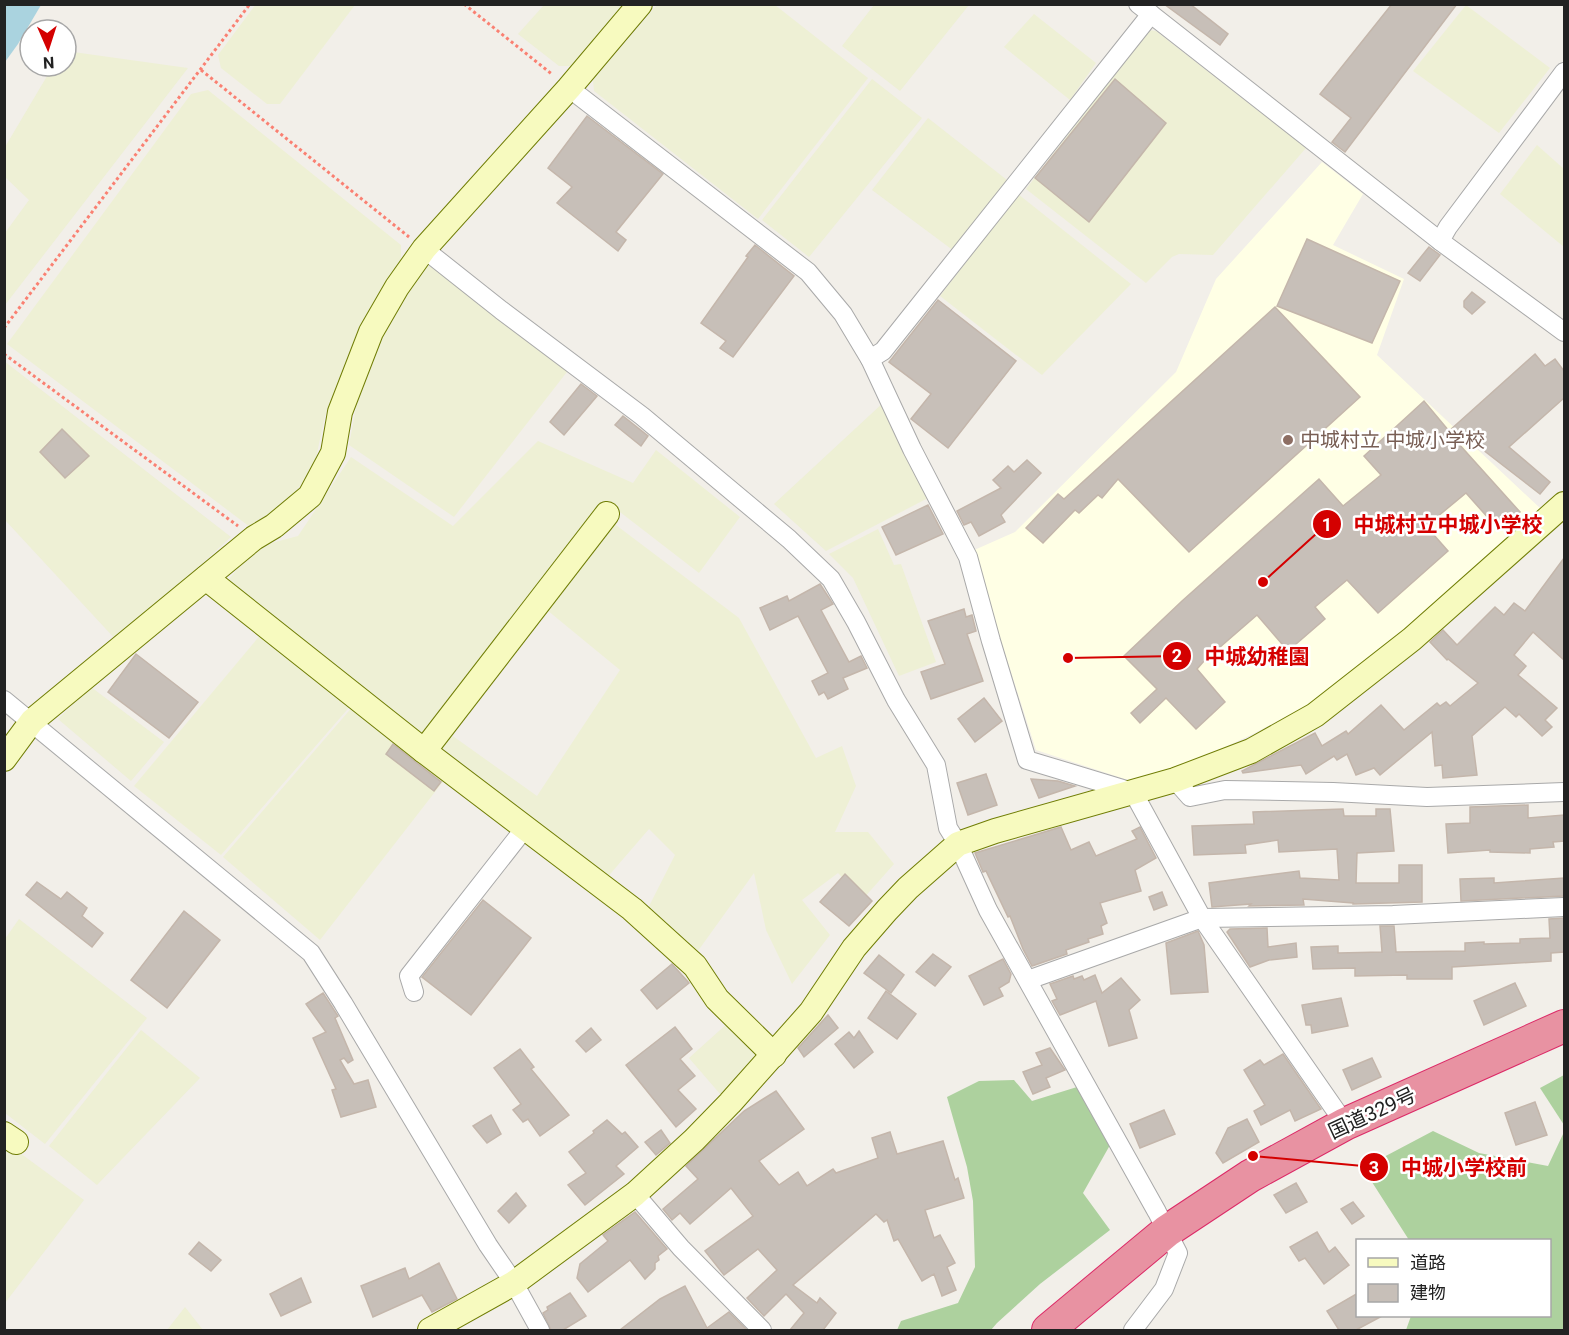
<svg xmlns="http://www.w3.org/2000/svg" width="1569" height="1335" font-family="Roboto,'Noto Sans JP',sans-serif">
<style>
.education{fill:#ffffe5}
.farmland{fill:#eef0d5}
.forest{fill:#add19e}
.water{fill:#aad3df}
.building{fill:#c7bfb8;stroke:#c4b6ab;stroke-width:1.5}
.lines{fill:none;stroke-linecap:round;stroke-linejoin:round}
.street-casing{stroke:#a9a9a9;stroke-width:20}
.secondary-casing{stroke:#707d05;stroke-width:26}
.highway-casing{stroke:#dc2a67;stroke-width:34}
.path{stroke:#fa8072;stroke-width:3;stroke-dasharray:3 3;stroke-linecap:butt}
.street{stroke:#fff;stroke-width:18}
.secondary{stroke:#f7fabf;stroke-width:24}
.highway{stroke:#e892a2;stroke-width:32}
.education-dot{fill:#8d6e63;stroke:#fff;stroke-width:2}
.labels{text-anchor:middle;stroke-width:5;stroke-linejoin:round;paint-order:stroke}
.education-label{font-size:20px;fill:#785e54;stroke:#fff;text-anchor:start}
.street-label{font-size:20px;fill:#222;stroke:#fff}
.leader{fill:none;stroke:#d40000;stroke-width:2}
.callout-dot{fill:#d40000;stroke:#fff;stroke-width:2}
.mark-label{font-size:18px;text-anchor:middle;font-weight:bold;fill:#fff}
.callout-label{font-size:21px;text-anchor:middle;font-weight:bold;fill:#d40000;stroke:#fff;stroke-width:5;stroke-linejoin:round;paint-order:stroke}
</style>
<rect width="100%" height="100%" fill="#f2efe9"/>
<polygon class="education" points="1322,162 1363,194 1333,245 1404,279 1377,355 1541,509 1378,655 1304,707 1253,734 1182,767 1134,782 1036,750 972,551 1015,532 1176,372 1216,279"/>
<g class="farmland">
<polygon points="256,4 355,5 280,104 267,104 221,68 218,55"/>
<polygon points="544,5 625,5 573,66 559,66 518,34"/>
<polygon points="657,5 775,5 868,78 758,219 594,91 593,80"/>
<polygon points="874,5 874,4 969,5 900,91 842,46"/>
<polygon points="1466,5 1550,68 1499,133 1413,71"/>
<polygon points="1034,14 1096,63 1070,100 1004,47"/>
<polygon points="1149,30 1156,31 1306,148 1213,255 1179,254 1172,257 1146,283 1026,189"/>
<polygon points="66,51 188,68 5,305 5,233 29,200 5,177 5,147 53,66 66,66"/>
<polygon points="872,79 922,118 809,257 762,220"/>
<polygon points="208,90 401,245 401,266 362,326 325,416 314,467 286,504 254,530 7,344 191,94"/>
<polygon points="928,118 1007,180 954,251 872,190"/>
<polygon points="1537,145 1564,169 1564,247 1500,194"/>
<polygon points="1018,194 1131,284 1042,375 940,296"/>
<polygon points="425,266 437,267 570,368 454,517 349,445 360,386 373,345"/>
<polygon points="4,361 231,537 117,641 5,520"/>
<polygon points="884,402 930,497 826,551 774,504"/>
<polygon points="538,441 633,483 656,450 740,517 699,573 607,502 421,742 224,585 256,547 298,536 351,457 453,526"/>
<polygon points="608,519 739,618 816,758 842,746 856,786 835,832 868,832 894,864 863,899 838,873 802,900 830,935 792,984 766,930 754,873 690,962 643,918 675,855 649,829 605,880 431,753 450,734 537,796 620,670 547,610"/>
<polygon points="878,529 894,565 901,564 936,662 899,676 853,578 829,554"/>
<polygon points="262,633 353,703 221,855 134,786"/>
<polygon points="91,687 164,742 131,781 58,719"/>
<polygon points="354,705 445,779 320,940 223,857"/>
<polygon points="19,919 147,1018 45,1144 5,1113 5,939"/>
<polygon points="729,1022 759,1053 721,1095 689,1058"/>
<polygon points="141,1030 200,1078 97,1185 49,1146"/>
<polygon points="5,1142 84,1200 5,1303"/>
<polygon points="185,1307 203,1330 167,1330"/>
</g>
<g class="forest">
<polygon points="1564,1075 1564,1125 1540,1088"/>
<polygon points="1014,1080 1032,1101 1077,1087 1110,1145 1083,1193 1110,1230 1040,1284 997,1323 991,1330 897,1330 901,1321 958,1303 975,1267 973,1201 967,1167 947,1097 979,1081"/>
<polygon points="1433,1131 1479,1153 1548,1166 1564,1132 1564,1330 1406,1330 1411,1316 1550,1316 1550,1240 1409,1240 1363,1168"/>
</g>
<polygon class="water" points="5,4 41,5 18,44 5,62"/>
<g class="building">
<polygon points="1164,4 1190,4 1228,34 1220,45"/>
<polygon points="1392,4 1457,4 1345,152 1332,142 1351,118 1320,94"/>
<polygon points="1115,79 1166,123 1089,222 1035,178"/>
<polygon points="587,116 663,174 616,232 626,240 618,251 557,203 572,187 548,168"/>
<polygon points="1307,239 1400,281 1372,343 1277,306"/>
<polygon points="755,245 794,276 733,357 720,348 726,341 701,323 748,257 746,256"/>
<polygon points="1429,247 1440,255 1420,281 1408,273"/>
<polygon points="1472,292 1485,302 1472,314 1464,307 1464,301"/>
<polygon points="938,300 1016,361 948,448 911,419 931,394 889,362"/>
<polygon points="1275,307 1360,397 1189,552 1118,479 1102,498 1098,495 1079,513 1075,510 1043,543 1026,528 1058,494 1064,499"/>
<polygon points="1535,354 1545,366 1555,359 1564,371 1564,398 1509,447 1550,482 1540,494 1465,436 1458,443 1520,512 1498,529 1466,493 1426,526 1448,551 1378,613 1347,580 1315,607 1325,619 1288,651 1257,615 1204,661 1197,669 1225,702 1196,729 1166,698 1140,723 1131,713 1157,689 1124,656 1182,601 1319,479 1343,506 1381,475 1364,456 1424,401 1449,431"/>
<polygon points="581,384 597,396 564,435 550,422"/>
<polygon points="623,416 648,436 641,446 615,425"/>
<polygon points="62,429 89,456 65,478 40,452"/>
<polygon points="1027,460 1041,473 1001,515 1005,522 979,536 971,522 964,525 957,511 1001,488 993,480 1008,466 1014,472"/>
<polygon points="928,505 943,534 896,555 882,527"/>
<polygon points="1564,558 1564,660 1533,632 1514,655 1526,666 1518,675 1557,708 1545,720 1552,727 1542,736 1519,714 1516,717 1505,707 1472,736 1477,775 1443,778 1442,765 1435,766 1432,732 1380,775 1374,768 1356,775 1347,754 1337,760 1334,756 1306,774 1301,765 1243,773 1242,771 1315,733 1322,746 1346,731 1348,734 1381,705 1404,730 1437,703 1440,706 1446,702 1450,706 1478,683 1448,659 1447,660 1430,642 1443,630 1457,645 1495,607 1504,615 1514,603 1525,611"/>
<polygon points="820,584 833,604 821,610 849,662 861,656 867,668 843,678 848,689 828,699 824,692 819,695 812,681 828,673 798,616 770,630 760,608 787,596 789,601"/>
<polygon points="964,609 966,617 972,615 976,631 967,634 983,681 931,699 921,672 945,664 928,621"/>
<polygon points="136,654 198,702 169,738 108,692"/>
<polygon points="984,698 1002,721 975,742 958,719"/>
<polygon points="393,744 441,782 434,791 386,754"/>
<polygon points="986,774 997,805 968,815 957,783"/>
<polygon points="1031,779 1058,781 1075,786 1039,798"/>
<polygon points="1528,805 1528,818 1564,815 1564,841 1553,842 1554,847 1530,849 1530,853 1490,852 1490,850 1448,853 1446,824 1470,823 1470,807"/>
<polygon points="1343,809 1344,816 1376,816 1376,809 1390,809 1394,851 1357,853 1356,883 1399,883 1399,865 1422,865 1422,902 1353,904 1353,903 1303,899 1304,905 1249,906 1251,904 1212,907 1209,883 1299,871 1300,878 1339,880 1337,849 1279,852 1278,840 1245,845 1246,853 1194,855 1192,826 1254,824 1253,812"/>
<polygon points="1061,827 1071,850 1089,842 1096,856 1137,839 1132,831 1140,827 1156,858 1135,870 1141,891 1100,903 1107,923 1101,926 1103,934 1088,939 1089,942 1066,950 1067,954 1032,966 1023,949 1010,916 1008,917 986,871 983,872 975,853"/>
<polygon points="845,874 872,901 849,926 820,902"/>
<polygon points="1494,878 1494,883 1564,878 1564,896 1461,901 1460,879"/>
<polygon points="37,882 61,899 67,892 87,908 82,916 103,933 92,947 26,895"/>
<polygon points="1162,892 1167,905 1154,910 1149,897"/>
<polygon points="483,900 531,938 471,1015 422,977"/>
<polygon points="184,911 220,940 167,1008 131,980"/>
<polygon points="1564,918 1564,952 1551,953 1551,961 1452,967 1452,979 1407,979 1407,975 1355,976 1355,968 1313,969 1311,947 1338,946 1338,953 1382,952 1380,926 1394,926 1396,952 1465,951 1465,943 1484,942 1484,944 1520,943 1520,939 1550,938 1549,919"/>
<polygon points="1267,928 1268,947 1296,943 1297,957 1269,960 1250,967 1227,932 1230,929"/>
<polygon points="1198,931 1204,945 1208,992 1171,994 1166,943"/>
<polygon points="933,954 951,967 935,986 916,972"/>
<polygon points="879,955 904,975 891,993 864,973"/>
<polygon points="1003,959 1011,974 1009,982 999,988 1003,996 984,1005 969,976"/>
<polygon points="672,964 689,983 657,1009 641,990"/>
<polygon points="1095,975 1102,993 1121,978 1140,1000 1129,1010 1137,1038 1109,1046 1096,1001 1060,1015 1052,1001 1057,999 1050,984 1073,976 1074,979 1082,976 1084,980"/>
<polygon points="1515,983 1526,1006 1484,1025 1474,1001"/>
<polygon points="886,991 916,1014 897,1039 868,1018"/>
<polygon points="323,993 338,1016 335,1018 353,1060 348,1063 344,1058 340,1060 354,1084 368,1080 376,1107 341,1117 332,1090 336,1089 313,1038 326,1032 306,1004"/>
<polygon points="1341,998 1348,1026 1312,1033 1311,1025 1306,1025 1302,1005"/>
<polygon points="828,1015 838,1028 804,1057 798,1048"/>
<polygon points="675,1027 692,1049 680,1059 695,1076 678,1090 696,1109 676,1127 626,1065"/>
<polygon points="591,1028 601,1040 586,1052 576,1041"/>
<polygon points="859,1031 873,1052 854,1068 835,1044 849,1032 854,1038"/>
<polygon points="1050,1048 1065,1070 1046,1078 1050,1087 1033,1094 1023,1072 1042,1065 1036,1053"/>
<polygon points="520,1049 534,1067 531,1069 569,1115 540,1136 528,1119 523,1122 513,1110 521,1104 494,1068"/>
<polygon points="1283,1054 1321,1109 1295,1121 1290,1110 1261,1125 1254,1111 1265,1105 1244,1070 1260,1060 1264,1065"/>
<polygon points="1372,1058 1381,1077 1352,1090 1343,1070"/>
<polygon points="776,1091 804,1129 759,1161 779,1185 798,1172 807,1186 833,1169 836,1173 878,1158 872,1138 890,1132 897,1154 943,1141 955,1180 958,1178 964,1198 925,1210 934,1238 940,1235 955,1263 947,1267 956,1290 942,1296 934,1274 922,1281 898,1239 894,1241 887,1220 884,1222 876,1214 793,1285 817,1303 820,1298 836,1313 823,1330 790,1330 804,1313 786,1294 764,1316 747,1298 777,1270 758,1249 724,1275 705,1251 753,1216 731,1188 690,1224 680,1213 672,1220 663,1209 698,1179 686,1166 744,1111"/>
<polygon points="1535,1102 1547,1135 1516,1145 1505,1113"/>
<polygon points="1164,1110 1175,1134 1140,1148 1130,1124"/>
<polygon points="491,1115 501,1134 487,1143 473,1126"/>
<polygon points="1247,1119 1259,1142 1223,1163 1216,1153 1228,1128"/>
<polygon points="607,1120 622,1134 625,1132 638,1147 616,1166 624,1174 585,1205 568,1185 586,1173 569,1152 594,1133 593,1131"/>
<polygon points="661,1130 670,1143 656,1155 645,1142"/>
<polygon points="1296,1183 1307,1202 1286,1213 1274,1195"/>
<polygon points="516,1193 526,1206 509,1223 498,1211"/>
<polygon points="1353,1202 1364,1216 1352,1224 1341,1209"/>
<polygon points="635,1212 667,1249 658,1256 659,1260 655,1263 655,1269 645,1279 630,1260 588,1292 577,1278 580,1264 608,1241 603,1235"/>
<polygon points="1317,1232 1329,1252 1335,1247 1349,1265 1324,1284 1305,1258 1299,1261 1290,1247"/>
<polygon points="199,1242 221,1260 211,1271 189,1254"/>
<polygon points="439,1263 457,1299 432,1312 422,1295 373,1317 361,1286 405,1268 409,1279"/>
<polygon points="301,1278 311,1302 281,1316 270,1294"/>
<polygon points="685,1286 707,1328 729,1312 747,1330 620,1330 660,1299"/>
<polygon points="570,1293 586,1316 563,1330 551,1330 543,1313 548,1310 547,1307"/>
<polygon points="1358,1293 1358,1316 1382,1316 1356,1330 1339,1330 1327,1311"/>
</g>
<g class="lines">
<g class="street-casing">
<g id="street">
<polyline points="1138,4 1440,241 1564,332"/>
<polyline points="569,88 808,272 843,314 870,359 912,449 968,557 991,641 1027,760 1133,792 1202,918 1345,1124"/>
<polyline points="1440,241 1448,227 1564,72"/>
<polyline points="424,249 501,310 642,416 789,539 831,579 856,622 896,700 936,765 948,828 958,844 988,910 1157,1212 1178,1253 1164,1289 1133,1330"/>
<polyline points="870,359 883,351 1151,14"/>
<polyline points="4,700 311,953 343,1003 488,1245 514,1283 540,1330"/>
<polyline points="1175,780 1190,797 1225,790 1333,792 1427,797 1564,792"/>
<polyline points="1028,980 1202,918 1393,915 1564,907"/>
<polyline points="414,992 409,976 525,828"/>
<polyline points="635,1194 681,1248 762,1330"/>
</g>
</g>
<g class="secondary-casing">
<g id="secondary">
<polyline points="206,578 424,751 632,909 695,966 717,999 774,1055"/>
<polyline points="424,751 607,514"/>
<polyline points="4,759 32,721 254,538 274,526 310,496 333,453 340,412 371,332 397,287 424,249 569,88 640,4"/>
<polyline points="4,1134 16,1142"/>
<polyline points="430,1330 514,1283 635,1194 694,1140 730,1103 811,1012 854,948 887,910 908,888 958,844 995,831 1175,780 1251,751 1315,715 1412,639 1564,504"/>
</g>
</g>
<g class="highway-casing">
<polyline id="highway" points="1048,1330 1167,1231 1250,1176 1345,1124 1564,1026"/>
</g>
<g class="path">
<polyline points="464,4 553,75"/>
<polyline points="201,70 409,237"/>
<polyline points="4,328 250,4"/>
<polyline points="4,354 238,526"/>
</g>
<use href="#street" class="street"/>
<use href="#secondary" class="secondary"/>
<use href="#highway" class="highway"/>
</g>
<circle class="education-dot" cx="1288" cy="440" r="6"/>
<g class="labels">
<g class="education-label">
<text x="1300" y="447">中城村立 中城小学校</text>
</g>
<g class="street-label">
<text transform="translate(1372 1113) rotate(-25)" y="7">国道329号</text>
</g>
</g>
<path class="leader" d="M1263 582L1327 524M1068 658L1177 656M1253 1156L1374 1167"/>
<g class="callout-dot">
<circle cx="1263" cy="582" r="6"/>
<circle cx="1068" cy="658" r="6"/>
<circle cx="1253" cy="1156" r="6"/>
<circle cx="1327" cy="524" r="15"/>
<circle cx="1177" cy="656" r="15"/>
<circle cx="1374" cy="1167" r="15"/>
</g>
<g class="mark-label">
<text x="1327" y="531">1</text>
<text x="1177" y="662">2</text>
<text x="1374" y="1174">3</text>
</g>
<g class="callout-label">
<text x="1448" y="532">中城村立中城小学校</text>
<text x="1257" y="664">中城幼稚園</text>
<text x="1464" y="1175">中城小学校前</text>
</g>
<rect width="1569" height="1335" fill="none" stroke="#222222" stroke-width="12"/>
<rect x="1356" y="1239" width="195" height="78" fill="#ffffff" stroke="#a7a7a7" stroke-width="1.5"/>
<rect x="1368" y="1258" width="30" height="9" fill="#f7fabf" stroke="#a7a7a7" stroke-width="1.5"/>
<text x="1410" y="1269" font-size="18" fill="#222222">道路</text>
<rect x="1368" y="1284" width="30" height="18" fill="#c7bfb8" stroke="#a7a7a7" stroke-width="1.5"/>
<text x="1410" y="1299" font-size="18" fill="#222222">建物</text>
<g transform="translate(48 48) rotate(177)"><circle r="28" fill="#ffffff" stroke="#a7a7a7" stroke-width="1.5"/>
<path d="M0-4.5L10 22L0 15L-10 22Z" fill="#d40000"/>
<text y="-9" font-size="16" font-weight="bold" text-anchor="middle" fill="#222222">N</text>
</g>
</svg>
